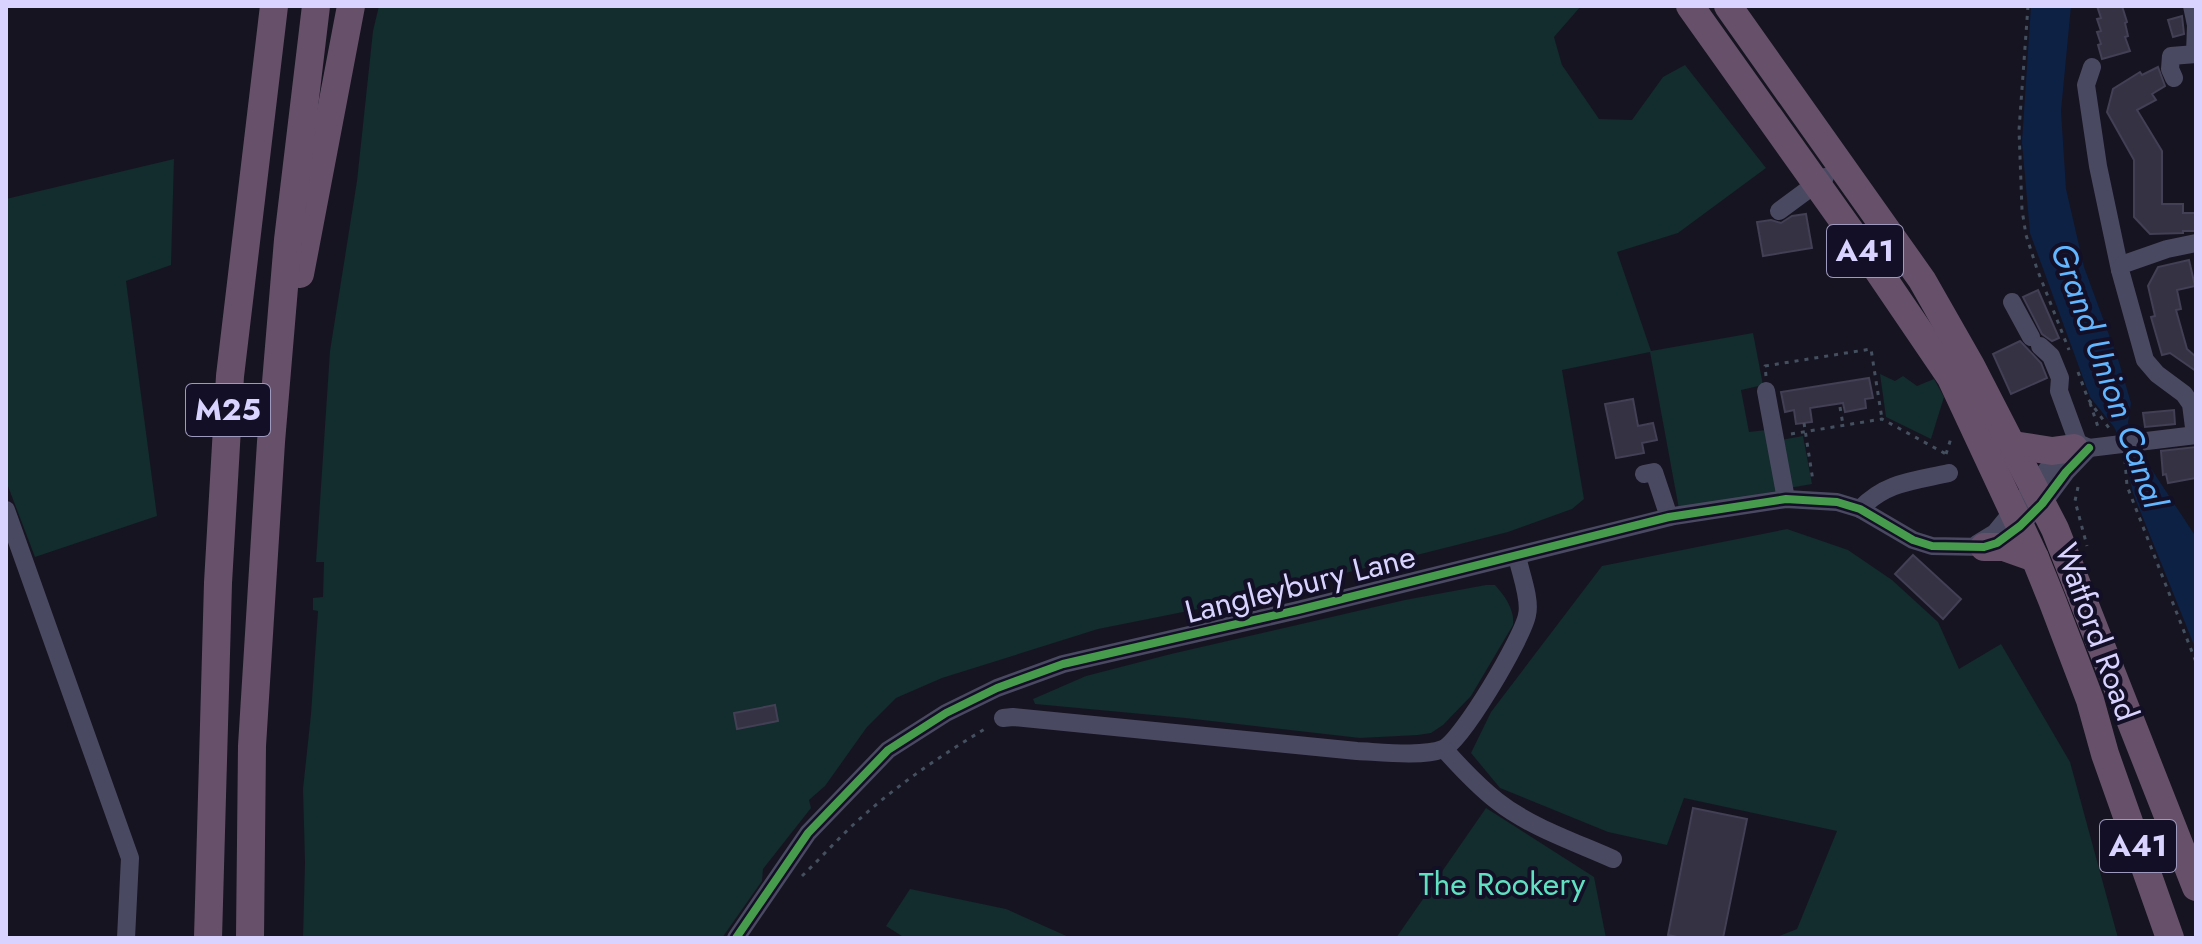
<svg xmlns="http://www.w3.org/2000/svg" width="2202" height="944" font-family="Jost,sans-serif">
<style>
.green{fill:#132c2d}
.water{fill:#0d2144}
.building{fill:#343243;stroke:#433f54;stroke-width:2}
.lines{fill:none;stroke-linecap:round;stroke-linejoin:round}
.path{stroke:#44505f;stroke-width:3;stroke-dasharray:4 6;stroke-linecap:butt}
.minor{stroke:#4a4962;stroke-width:18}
.highway{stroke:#67516a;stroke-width:28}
.cycleway-casing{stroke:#130f26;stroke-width:13}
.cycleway{stroke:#469c4c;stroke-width:8}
.labels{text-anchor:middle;stroke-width:8;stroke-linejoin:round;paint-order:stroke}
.shield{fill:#130f26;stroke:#9e99be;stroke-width:2}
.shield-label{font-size:30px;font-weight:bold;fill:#d9d4ff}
.street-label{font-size:32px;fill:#d9d4ff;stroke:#130f26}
.park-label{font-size:32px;fill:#5fe0c0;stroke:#130f26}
.water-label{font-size:34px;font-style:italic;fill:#62b6ff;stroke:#130f26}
</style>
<rect width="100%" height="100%" fill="#161421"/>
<g class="green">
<polygon points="379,6 1581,6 1554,37 1562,65 1599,119 1632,120 1663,77 1685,65 1766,168 1678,233 1617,252 1651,351 1753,333 1763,385 1741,390 1749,432 1766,430 1777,491 1679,509 1650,352 1562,370 1584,499 1572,509 1508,532 1218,605 1098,629 942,678 896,698 867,727 825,786 809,800 811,808 763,869 762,881 722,938 303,938 305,862 303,789 311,714 318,611 313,610 313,598 323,597 324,562 316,562 330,351 357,181 373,31"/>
<polygon points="174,159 171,265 126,281 157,516 35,557 6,481 6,199"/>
<polygon points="1880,374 1895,381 1903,376 1917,386 1934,379 1944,397 1931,439 1886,417"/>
<polygon points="1803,436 1812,484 1789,488 1781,440"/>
<polygon points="1787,529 1848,550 1892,580 1938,622 1959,669 2001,644 2070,762 2118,938 1774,938 1797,929 1837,831 1684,798 1667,845 1608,832 1500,788 1471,753 1491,712 1602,566"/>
<path d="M 1486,585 L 1495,585 C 1505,596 1515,610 1513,625 L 1471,696 L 1443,725 L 1431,733 L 1418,735 L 1360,738 L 1185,718 L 1035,704 L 1033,699 L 1086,676 L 1171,654 L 1405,600 Z"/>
<polygon points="1486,808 1594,877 1606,938 1396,938"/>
<polygon points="910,889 1006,909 1071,938 905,938 886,926"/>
</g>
<polygon class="water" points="2031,6 2071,6 2061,111 2066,189 2084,267 2119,362 2131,403 2128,423 2150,467 2196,537 2196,650 2133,493 2130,480 2132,465 2114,427 2090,397 2030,233 2022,142"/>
<g class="building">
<polygon points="2097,6 2122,6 2127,22 2125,23 2128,36 2125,37 2130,51 2102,59 2098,45 2101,44 2097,32 2101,31 2097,19 2101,18"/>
<polygon points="2182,16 2184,34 2173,37 2168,20"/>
<polygon points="2158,67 2165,86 2152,94 2156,100 2137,110 2162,151 2162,204 2183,204 2183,213 2196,213 2196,231 2183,231 2183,233 2150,234 2134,217 2134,160 2107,112 2113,89 2140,72 2142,75"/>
<polygon points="1806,214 1812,248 1763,256 1757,222 1771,220 1781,223 1792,216"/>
<polygon points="2189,260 2195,286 2177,290 2181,309 2176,310 2187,349 2196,357 2196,371 2170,353 2162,355 2151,317 2155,316 2148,286 2158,267"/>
<polygon points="2038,290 2059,338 2052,341 2042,334 2023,297"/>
<polygon points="2020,341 2041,363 2047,378 2011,394 1993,354"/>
<polygon points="1869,378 1873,398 1865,399 1866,408 1845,412 1843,403 1810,408 1812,422 1796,424 1794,410 1785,412 1781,392"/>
<polygon points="1633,399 1638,426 1653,423 1657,440 1642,443 1644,453 1616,458 1605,404"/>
<polygon points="2174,410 2175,424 2145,427 2143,413"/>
<polygon points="2196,447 2196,478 2168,483 2166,474 2163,475 2161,451"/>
<polygon points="1913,555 1961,599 1943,619 1895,574"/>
<polygon points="775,705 778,721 737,729 734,713"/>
<polygon points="1693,808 1747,819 1723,938 1682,938 1668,935"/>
</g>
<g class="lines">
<g class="path">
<polyline points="2028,6 2019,130 2022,210 2026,235 2037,269 2069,350"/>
<polyline points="2078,372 2088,399 2109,428"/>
<polyline points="1766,376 1765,366 1871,349 1882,419"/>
<polyline points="2090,403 2099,430"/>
<polyline points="1840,407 1843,425"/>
<polyline points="1804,423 1813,481"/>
<polyline points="1791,434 1882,419 1946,454"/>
<polyline points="1946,454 1952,435"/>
<polyline points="2125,460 2127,486 2196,662"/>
<polyline points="2078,487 2075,501 2087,546"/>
<path d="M 802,876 C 822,857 841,835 863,816 C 901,782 945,753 988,727"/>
</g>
<g class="minor">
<polyline points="2192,6 2196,25 2195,54"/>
<polyline points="2092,67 2086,85 2098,166 2120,270"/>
<polyline points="2174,78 2170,69 2171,56 2196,54"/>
<polyline points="1779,211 1825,177"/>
<polyline points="2012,302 2031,337"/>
<polyline points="2040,346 2051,356 2060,378 2059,391 2078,443 2089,448"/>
<polyline points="1766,391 1786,499"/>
<polyline points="2195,435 2191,404 2184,394 2157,374 2145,360 2120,270 2124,264 2167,249 2196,243"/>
<polyline points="1644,474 1654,472 1669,517"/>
<path d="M 1860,509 C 1886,482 1913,481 1949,473"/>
<polyline points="6,510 130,858 126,938"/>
<polyline points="2013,531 2042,504 2066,472 2089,448"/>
<polyline points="1977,544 1995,533 2055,460 2074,448 2089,448 2196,435"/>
<path d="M 1003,718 L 1013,717 L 1357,751 C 1380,752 1422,757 1443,749 C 1462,741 1523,637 1527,615 C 1531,599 1520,572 1517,556"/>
<path d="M 1444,749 C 1460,767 1478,786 1497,801 C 1530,827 1575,842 1613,859"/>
<polyline points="736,938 808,833 888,750 946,713 997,688 1063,664 1298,610 1674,516 1786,499 1837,502 1860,509 1913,540 1932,546 1984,547 1991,545"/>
</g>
<g class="highway">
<polyline points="1690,6 1866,253 1951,378 2035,558 2052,600 2090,700 2105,754 2170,938"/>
<polyline points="1728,6 1922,280 1971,366 2055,529 2196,887"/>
<polyline points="300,274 351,6"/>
<polyline points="2013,445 2052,451 2074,448"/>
<polyline points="1984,547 2004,547 2035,558"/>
<polyline points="208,938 218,583 230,376 274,6"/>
<polyline points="250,938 252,746 271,442 288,240 316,6"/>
</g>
<g class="cycleway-casing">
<polyline id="cycleway" points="736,938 808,833 888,750 946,713 997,688 1063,664 1298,610 1669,517 1786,499 1837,502 1860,509 1913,540 1932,546 1984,547 1997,543 2020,526 2042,504 2066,472 2089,448"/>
</g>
<use href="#cycleway" class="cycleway"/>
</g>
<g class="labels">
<g class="shield">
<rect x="1827" y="225" width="76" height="52" rx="6"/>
<rect x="186" y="384" width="84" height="52" rx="6"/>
<rect x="2100" y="820" width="76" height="52" rx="6"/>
</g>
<g class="shield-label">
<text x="1865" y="261">A41</text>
<text x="228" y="420">M25</text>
<text x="2138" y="856">A41</text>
</g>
<g class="street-label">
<text transform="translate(1300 584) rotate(-14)" y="11">Langleybury Lane</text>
<text transform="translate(2097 632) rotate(70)" y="11">Watford Road</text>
</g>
<g class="park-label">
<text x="1502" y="895">The Rookery</text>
</g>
<g class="water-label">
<text transform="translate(2109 375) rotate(70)" y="12">Grand Union Canal</text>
</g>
</g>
<rect width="2202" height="944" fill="none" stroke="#d9d4ff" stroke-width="16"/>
</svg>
